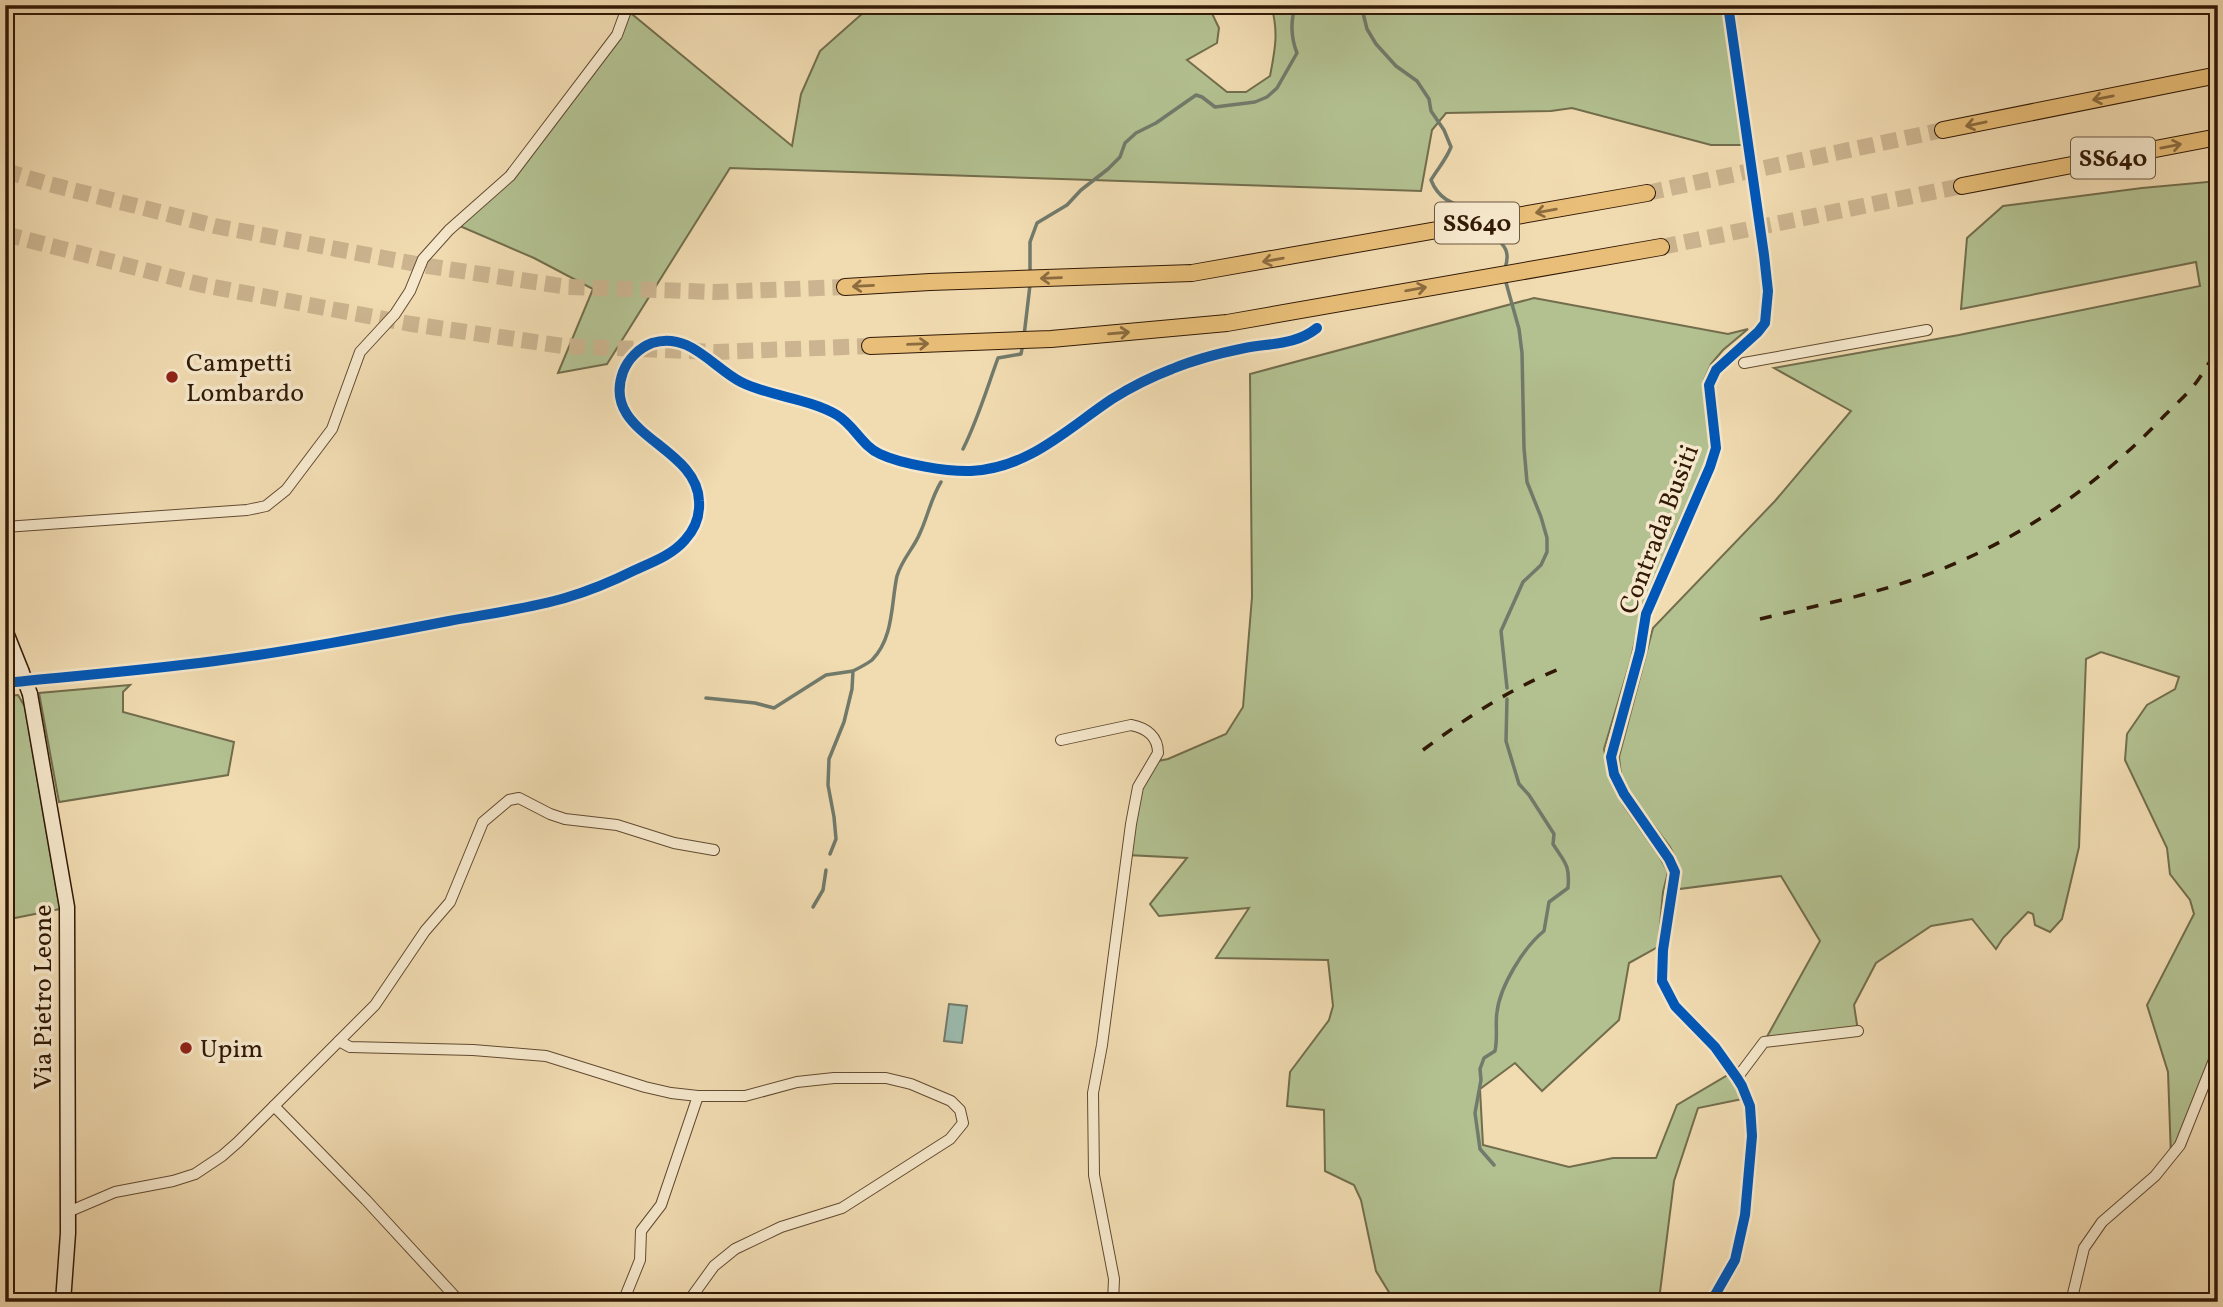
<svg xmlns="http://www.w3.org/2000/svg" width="2223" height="1307" font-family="Vollkorn,serif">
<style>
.green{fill:#b3c191;stroke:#726d4c;stroke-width:2}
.water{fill:#9bbbae;stroke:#717a6b;stroke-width:2}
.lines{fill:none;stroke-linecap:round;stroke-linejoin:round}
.stream{stroke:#717a6b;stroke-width:3.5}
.trunk-tunnel{stroke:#cbb48f;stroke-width:16;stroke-dasharray:16 8;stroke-linecap:butt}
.minor-casing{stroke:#614a31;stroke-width:12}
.secondary-casing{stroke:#311906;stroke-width:17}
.trunk-casing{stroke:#311906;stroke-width:18}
.minor{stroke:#f6e8cc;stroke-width:10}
.secondary{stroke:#f6e8cc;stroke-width:14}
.trunk{stroke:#e8be78;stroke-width:16}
.rail{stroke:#311906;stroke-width:3.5;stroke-dasharray:12 12;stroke-linecap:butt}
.secondary-bridge-casing{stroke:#311906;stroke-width:17;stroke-linecap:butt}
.secondary-bridge{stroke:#f6e8cc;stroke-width:14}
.cycleway-casing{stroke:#f6e8cc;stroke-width:15}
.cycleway{stroke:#0057b8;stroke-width:10}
.oneway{stroke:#8c6c3f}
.poi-dot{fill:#8f2418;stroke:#f6e8cc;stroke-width:2.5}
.labels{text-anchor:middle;stroke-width:7;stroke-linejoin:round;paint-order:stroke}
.shield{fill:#f6e8cc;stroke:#6c5741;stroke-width:2}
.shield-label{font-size:24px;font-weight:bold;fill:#311906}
.poi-label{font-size:26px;fill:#311906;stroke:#f6e8cc;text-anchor:start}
.street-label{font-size:26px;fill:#311906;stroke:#f6e8cc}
</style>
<rect width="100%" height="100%" fill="#f1dbb1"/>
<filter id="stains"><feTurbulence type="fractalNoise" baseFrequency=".00286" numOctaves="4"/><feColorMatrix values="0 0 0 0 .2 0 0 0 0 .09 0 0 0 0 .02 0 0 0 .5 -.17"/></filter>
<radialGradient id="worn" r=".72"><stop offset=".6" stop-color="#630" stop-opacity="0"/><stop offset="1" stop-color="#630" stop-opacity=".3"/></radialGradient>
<g class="green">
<path d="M 872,5 L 1208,5 L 1219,28 L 1217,43 L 1187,60 L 1227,92 L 1246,92 L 1270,76 C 1275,50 1279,32 1271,5 L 1275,5 L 1282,14 L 1289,10 L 1289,5 L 1728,5 L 1749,145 L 1711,145 L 1572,108 L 1551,111 L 1446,113 L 1432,130 L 1421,191 L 730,168 L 607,364 L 558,373 L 593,289 L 534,258 L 455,224 L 510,176 L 583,81 L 627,10 L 792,146 L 801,94 L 820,51 Z"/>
<polygon points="2218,181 2218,1048 2171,1157 2168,1072 2147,1005 2194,914 2190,900 2170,874 2167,848 2125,760 2127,734 2147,705 2175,689 2179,677 2101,652 2086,659 2079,847 2062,919 2050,932 2035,925 2033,914 2028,912 2003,938 1996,949 1972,919 1931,926 1876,963 1854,1005 1858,1031 1764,1042 1820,941 1781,876 1679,889 1677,861 1670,847 1631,795 1621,775 1619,757 1653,628 1775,501 1851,411 1774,368 1959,335 2200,286 2196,262 1961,309 1967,238 2003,206 2142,188"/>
<polygon points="1534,298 1728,334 1748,329 1723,350 1711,364 1704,380 1710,450 1704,467 1671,539 1666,559 1643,604 1631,659 1604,749 1608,770 1613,785 1624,806 1659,856 1668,872 1663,892 1658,947 1629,963 1619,1020 1542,1091 1515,1063 1480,1089 1483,1145 1569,1167 1613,1158 1656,1158 1677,1105 1733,1072 1747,1098 1698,1108 1674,1181 1659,1300 1661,1302 1395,1302 1376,1271 1361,1200 1354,1185 1325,1171 1324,1110 1287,1106 1290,1072 1329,1020 1333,1006 1328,960 1216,958 1249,908 1159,916 1150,904 1187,858 1127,855 1138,787 1153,762 1168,759 1226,734 1243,707 1252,597 1250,374"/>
<polygon points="130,685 123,692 123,712 234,742 228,775 59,802 39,693"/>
<polygon points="18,695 25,707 60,909 5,920 5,696"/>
</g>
<polygon class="water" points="949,1004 967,1006 962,1043 944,1041"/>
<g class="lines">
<g class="stream">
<path d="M 1361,5 L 1367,29 L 1376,44 L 1396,66 L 1417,81 L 1429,99 L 1431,111 L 1444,130 L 1451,147 C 1446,160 1438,168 1431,180 C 1438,198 1452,206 1472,207 L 1479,217"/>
<path d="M 1485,226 C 1497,242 1513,245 1505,268"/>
<path d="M 1030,274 L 1030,242 L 1037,223 L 1067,205 L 1081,190 L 1108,169 L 1120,157 L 1125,143 L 1136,133 L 1156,123 L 1196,95 L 1202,97 L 1215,107 L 1255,102 L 1267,97 L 1277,88 L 1297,53 C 1291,38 1290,20 1296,5"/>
<polyline points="1505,279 1519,329 1522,353 1524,448 1527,482 1541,517 1547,538 1547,552 1541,565 1523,582 1501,631 1507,688"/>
<polyline points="1024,336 1030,285"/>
<path d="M 963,449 C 978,419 987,388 998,358 L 1021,354 L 1023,344"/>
<polyline points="706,698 755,703 774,708 826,675 853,671"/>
<path d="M 830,854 L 836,839 L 834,817 L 828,785 L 829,759 L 844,722 L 852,689 L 853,671 C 859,668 867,664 872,660 C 894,638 891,603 897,576 C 902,559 914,548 920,533 C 928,516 931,498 941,482"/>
<polyline points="813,907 823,890 826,870"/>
<path d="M 1494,1165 L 1480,1149 L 1475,1113 L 1481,1080 L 1480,1069 L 1484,1058 L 1495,1051 C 1498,1037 1495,1025 1497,1012 C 1500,986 1524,947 1544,931 L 1549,902 L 1568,888 C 1570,864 1565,863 1553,844 L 1554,834 L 1529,795 L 1519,784 L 1506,741 L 1507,699"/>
</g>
<g class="trunk-tunnel">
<polyline points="5,171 49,184 215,226 421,265 568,287 715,292 845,287"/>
<polyline points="1647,193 1943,130"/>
<polyline points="5,234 203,285 411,324 563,346 716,352 870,346"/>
<polyline points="1661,247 1962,186"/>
</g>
<g class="minor-casing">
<g id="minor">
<polyline points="1744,363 1927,330"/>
<polyline points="5,527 247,510 266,506 286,490 332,429 360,352 395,314 410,291 423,259 449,230 510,176 617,35 628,5"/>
<path d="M 5,683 C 75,676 146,670 215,661 C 293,651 371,636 449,621 C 487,614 527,609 565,598 C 589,591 613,581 635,570 C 653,562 672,555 685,540 C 695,529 700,515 699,501 C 697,445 600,435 623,372 C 628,359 639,348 652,343 C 689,331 712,367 741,382 C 771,397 808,398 837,415 C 854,425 862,446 880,454 C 901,464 948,472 971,471 C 1029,468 1067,429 1112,399 C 1131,387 1151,377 1172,369 C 1196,359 1220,353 1245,348 C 1271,343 1296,345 1317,328"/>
<path d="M 1061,740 L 1131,725 C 1147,728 1158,737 1158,753 L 1138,787 L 1131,824 L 1102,1045 L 1093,1093 L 1094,1175 L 1114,1279 L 1113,1302"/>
<polyline points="339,1041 350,1047 473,1050 546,1056 645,1087 671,1093 698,1096 745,1096 797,1082 834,1078 886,1078 911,1084 951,1101 960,1110 963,1123 950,1139 842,1208 781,1227 735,1249 714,1266 688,1302"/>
<polyline points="1737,1078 1764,1042 1858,1031"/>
<polyline points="274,1106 366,1200 460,1302"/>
<polyline points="68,1212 115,1192 173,1181 195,1174 222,1156 238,1142 375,1005 425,931 450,902 483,822 509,800 519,798 550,814 565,819 617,825 674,843 714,850"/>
<polyline points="623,1302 640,1260 641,1231 661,1205 698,1096"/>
<polyline points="1711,1302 1735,1260 1745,1215 1752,1136 1750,1106 1742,1086 1737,1078 1715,1047 1675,1006 1662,981 1663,950 1675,872 1669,859 1624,794 1614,774 1611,757 1640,651 1646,614 1710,467 1716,448 1709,385 1716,370 1758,332 1765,323 1768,291 1764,255 1728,5"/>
<polyline points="2071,1302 2084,1248 2102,1222 2155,1176 2180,1145 2218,1050"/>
</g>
</g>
<g class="secondary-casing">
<g id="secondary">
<polyline points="5,630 21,670"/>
<polyline points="30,694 67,907 68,1233 63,1302"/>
</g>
</g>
<g class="trunk-casing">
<g id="trunk">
<polyline points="1943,130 2218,75"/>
<polyline points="1962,186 2218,137"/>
<polyline points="845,287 930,282 1192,273 1647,193"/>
<polyline points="870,346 1051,339 1227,323 1661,247"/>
</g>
</g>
<use href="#minor" class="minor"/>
<use href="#secondary" class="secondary"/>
<use href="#trunk" class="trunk"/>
<g class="rail">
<path d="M 1760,619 C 1818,605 1878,594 1934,572 C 2021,539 2101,483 2165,415 C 2176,404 2189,393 2198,380 C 2205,370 2211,359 2218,349"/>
<path d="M 1423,750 C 1467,717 1513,687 1564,667"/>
</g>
<g class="secondary-bridge-casing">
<polyline id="secondary-bridge" points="21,670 30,694"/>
</g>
<use href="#secondary-bridge" class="secondary-bridge"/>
<g class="cycleway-casing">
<g id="cycleway">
<path d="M 5,683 C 75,676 146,670 215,661 C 293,651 371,636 449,621 C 487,614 527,609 565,598 C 589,591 613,581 635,570 C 653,562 672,555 685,540 C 695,529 700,515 699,501 C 697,445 600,435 623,372 C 628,359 639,348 652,343 C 689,331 712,367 741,382 C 771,397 808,398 837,415 C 854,425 862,446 880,454 C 901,464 948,472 971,471 C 1029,468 1067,429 1112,399 C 1131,387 1151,377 1172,369 C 1196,359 1220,353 1245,348 C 1271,343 1296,345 1317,328"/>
<polyline points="1711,1302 1735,1260 1745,1215 1752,1136 1750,1106 1742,1086 1737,1078 1715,1047 1675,1006 1662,981 1663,950 1675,872 1669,859 1624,794 1614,774 1611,757 1640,651 1646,614 1710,467 1716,448 1709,385 1716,370 1758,332 1765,323 1768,291 1764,255 1728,5"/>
</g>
</g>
<use href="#cycleway" class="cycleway"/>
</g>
<defs><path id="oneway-shaft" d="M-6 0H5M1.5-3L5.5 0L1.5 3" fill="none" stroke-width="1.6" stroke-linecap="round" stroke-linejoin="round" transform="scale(1.75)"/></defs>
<g class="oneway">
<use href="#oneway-shaft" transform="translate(2103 98) rotate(169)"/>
<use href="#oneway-shaft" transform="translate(1976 124) rotate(168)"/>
<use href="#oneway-shaft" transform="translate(2171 146) rotate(-11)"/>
<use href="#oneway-shaft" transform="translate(1546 211) rotate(170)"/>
<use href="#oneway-shaft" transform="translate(1273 260) rotate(170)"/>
<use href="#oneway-shaft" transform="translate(1051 278) rotate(178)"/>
<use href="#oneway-shaft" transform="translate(863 286) rotate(177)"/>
<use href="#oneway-shaft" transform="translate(1416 289) rotate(-10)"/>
<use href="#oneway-shaft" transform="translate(1119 333) rotate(-5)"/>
<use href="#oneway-shaft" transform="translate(918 344) rotate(-2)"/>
</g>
<g class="poi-dot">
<circle cx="172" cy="377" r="7"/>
<circle cx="186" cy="1048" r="7"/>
</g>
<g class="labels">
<g class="shield">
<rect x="2071" y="137.5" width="84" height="41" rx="5"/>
<rect x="1435" y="202.5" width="84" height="41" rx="5"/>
</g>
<g class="shield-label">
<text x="2113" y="166">SS640</text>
<text x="1477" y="231">SS640</text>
</g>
<g class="poi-label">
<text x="186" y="371">Campetti<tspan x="186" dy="30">Lombardo</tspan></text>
<text x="200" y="1057">Upim</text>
</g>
<g class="street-label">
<text transform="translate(1658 529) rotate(-69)" y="9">Contrada Busiti</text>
<text transform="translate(42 997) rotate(-90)" y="9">Via Pietro Leone</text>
</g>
</g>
<rect width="2223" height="1307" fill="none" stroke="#f1dbb1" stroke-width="28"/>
<rect x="7" y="7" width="2209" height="1293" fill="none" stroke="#311906" stroke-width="3.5"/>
<rect x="14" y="14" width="2195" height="1279" fill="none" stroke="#311906" stroke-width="2"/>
<rect width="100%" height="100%" filter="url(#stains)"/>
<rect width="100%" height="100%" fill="url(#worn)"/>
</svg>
